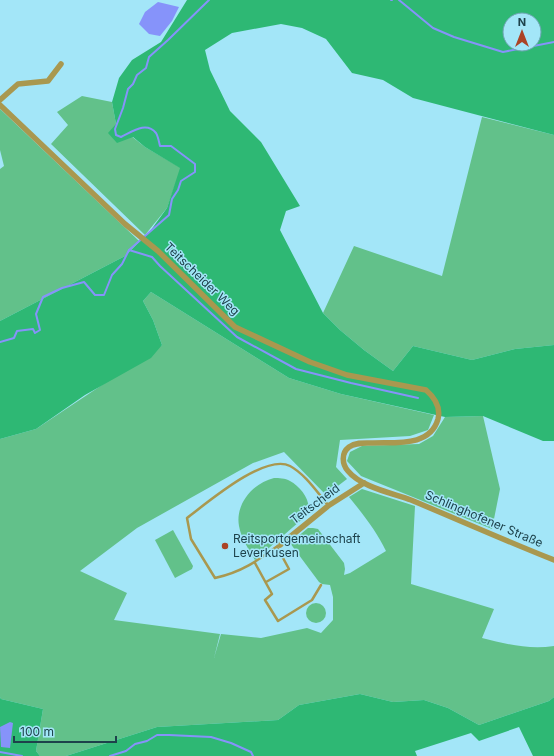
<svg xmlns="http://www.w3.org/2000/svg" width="554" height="756" font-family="Inter,sans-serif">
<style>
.green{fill:#62c18a}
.forest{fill:#2eb874;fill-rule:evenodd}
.water{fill:#8693fa}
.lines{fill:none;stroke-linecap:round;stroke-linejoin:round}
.stream{stroke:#8693fa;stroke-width:2}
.service{stroke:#a9984f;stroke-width:2.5}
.minor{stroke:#a9984f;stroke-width:5.5}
.poi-dot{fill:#ab4325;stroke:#a3e6f8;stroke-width:1.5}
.labels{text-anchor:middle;stroke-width:3;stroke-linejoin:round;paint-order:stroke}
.street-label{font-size:12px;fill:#1d424b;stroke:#a3e6f8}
.poi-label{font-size:12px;fill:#1d424b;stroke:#a3e6f8;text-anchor:start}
</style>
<rect width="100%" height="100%" fill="#a3e6f8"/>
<g class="green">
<polygon points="82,96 112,102 116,124 145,147 181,168 167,208 145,235 51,144 68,125 57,112"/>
<polygon points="0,109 139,241 125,256 0,321 0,169 4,166 0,150"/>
<polygon points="482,117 554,135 554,345 515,349 472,360 413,346 393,371 364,350 340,330 323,313 354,246 442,276"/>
<path d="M 151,292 L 289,378 L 341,394 L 434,415 L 428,430 L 410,436 L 340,440 L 336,467 L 347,479 L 326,495 L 284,452 L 253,463 L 137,528 L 80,571 L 127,593 L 114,620 L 220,634 L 214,658 L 221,634 L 261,638 L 307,628 L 321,633 L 333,620 L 333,597 L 330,585 L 322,584 L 319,582 L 290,543 L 308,528 L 313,528 L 318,529 L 344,563 L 345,569 L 344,575 L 350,573 L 386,551 C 377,532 363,514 349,497 L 362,489 L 415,506 L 411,584 L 494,609 L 482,638 C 506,644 529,650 554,646 L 554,697 L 549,701 L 479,725 L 448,708 L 424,700 L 393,702 L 360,694 L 299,705 L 278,720 L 157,727 L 66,756 L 40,756 L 36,751 L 43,709 L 1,699 L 0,697 L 0,439 L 36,429 L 162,345 L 153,320 L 143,301 Z"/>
<polygon points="483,416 500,489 492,529 361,476 347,461 350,452 362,446 419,444 433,436 445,417"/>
<path d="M 274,478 C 279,478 285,478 290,481 C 301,487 313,502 307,515 L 255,560 C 249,550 241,538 239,526 C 235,504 253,483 274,478 Z"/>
<polygon points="173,530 193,566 192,569 175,578 155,540"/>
<circle cx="316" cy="613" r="10"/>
</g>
<g class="forest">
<path d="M 187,0 L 554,0 L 554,135 L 413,98 L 383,80 L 352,73 L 326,39 L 302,28 L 281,24 L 232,33 L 205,50 L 210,70 L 230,111 L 261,142 L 300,206 L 286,211 L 280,230 L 323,313 L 340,330 L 364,350 L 393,371 L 413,346 L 472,360 L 515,349 L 554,345 L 554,441 L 543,441 L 483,416 L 445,417 L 341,394 L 289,378 L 151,292 L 143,301 L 153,320 L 162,345 L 151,358 L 85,395 L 36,429 L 0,439 L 0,321 L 125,256 L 151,230 L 167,208 L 180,168 L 145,147 L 133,137 L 117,143 L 108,133 L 116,124 L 112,102 L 119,78 L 132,60 L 161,42 ZM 510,20 L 534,20 L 534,44 L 510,44 Z"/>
<polygon points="360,694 393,702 424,700 448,708 479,725 549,701 554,697 554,756 533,756 519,727 479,741 471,733 415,751 417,756 66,756 157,727 278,720 299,705"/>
<polygon points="0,697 1,699 43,709 36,751 40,756 0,756"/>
</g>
<g class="water">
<polygon points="158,2 179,7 172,21 160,36 149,34 139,24 145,12"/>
<polygon points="10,722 13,723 10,748 1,747 0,727"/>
</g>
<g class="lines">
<g class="stream">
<polyline points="391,0 392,0"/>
<polyline points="399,0 433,28 454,37 503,52 554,42"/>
<polyline points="129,250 152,257 160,266 237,337 296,369 351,383 418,398"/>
<path d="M 0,342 L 14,338 L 17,331 L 33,329 L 35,333 L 40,330 L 36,314 L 43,297 L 62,288 L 84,282 L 95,295 L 104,295 L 112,275 L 122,264 L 129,250 L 169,215 L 172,199 L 178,190 L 181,181 L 195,172 L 195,164 L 171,146 L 160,146 C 159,142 158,136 156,133 C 146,121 132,132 121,137 L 116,135 L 115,129 L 123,108 L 128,89 L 133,84 L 137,75 L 146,68 L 149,57 L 168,40 L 209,0"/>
<polyline points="0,752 22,756"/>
<polyline points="110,756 126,751 135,744 147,741 157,735 169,735 211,737 231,743 251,752 253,756"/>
</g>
<g class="service">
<path d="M 279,545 C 257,561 242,572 215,578 L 191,539 L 187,518 C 207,503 265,453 290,466 C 305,474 317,492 328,505"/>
<polyline points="255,563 272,594 265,600 278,621 312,600 321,585"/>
<polyline points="266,582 289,569 277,547"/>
</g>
<g class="minor">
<polyline points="0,100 18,84 48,81 61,64"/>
<path d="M 0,105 L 125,224 L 158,251 L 235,327 L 310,362 L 347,375 L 426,390 C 434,397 441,407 438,419 C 430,447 396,442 373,443 C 365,443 356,442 349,447 C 341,453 342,464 348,471 C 361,487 392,493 411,500 C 459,520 506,541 554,560"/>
<polyline points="280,545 328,506 364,483"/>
</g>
</g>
<circle class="poi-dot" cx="225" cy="546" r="4"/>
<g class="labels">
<g class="street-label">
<text transform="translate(202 279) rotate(44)" y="4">Teitscheider Weg</text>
<text transform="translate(315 504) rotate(-37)" y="4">Teitscheid</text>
<text transform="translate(484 519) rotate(23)" y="4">Schlinghofener Straße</text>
</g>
<g class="poi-label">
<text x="233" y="543">Reitsportgemeinschaft<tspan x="233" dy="14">Leverkusen</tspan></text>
</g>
</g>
<g transform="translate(522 32)"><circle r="19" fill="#a3e6f8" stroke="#6da4b3"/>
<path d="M0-3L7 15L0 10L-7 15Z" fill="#ab4325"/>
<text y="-6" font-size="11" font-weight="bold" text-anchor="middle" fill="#1d424b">N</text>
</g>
<path d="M14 736v6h102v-6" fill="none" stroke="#1d424b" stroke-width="2"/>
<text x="20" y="736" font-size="12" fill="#1d424b" stroke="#a3e6f8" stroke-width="3" paint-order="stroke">100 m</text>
</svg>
